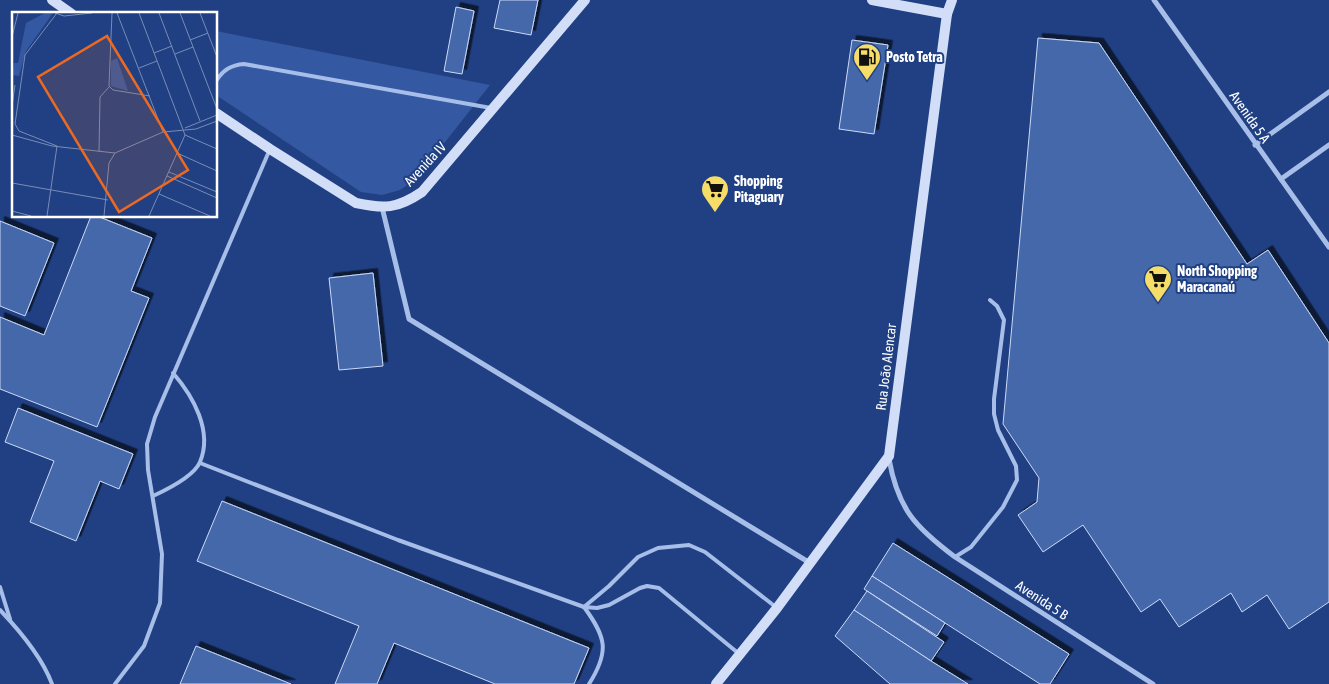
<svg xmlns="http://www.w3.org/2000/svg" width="1329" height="684" font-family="'Asap Condensed',sans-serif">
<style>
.green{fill:#3458a1}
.building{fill:#4567aa;stroke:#cbdaf7;filter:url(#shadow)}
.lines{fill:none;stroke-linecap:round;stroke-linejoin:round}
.lane{stroke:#a7bee9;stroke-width:4}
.street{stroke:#a7bee9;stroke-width:5}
.secondary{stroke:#d2def7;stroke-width:10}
.labels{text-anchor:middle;stroke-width:4;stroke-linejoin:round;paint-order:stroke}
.poi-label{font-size:14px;font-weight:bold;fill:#fff;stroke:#204083;text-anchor:start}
.street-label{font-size:14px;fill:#fff;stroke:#204083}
.inset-road{fill:none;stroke:#798cb5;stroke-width:1}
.view{fill:#ea6a24;fill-opacity:0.15;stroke:#ea6a24;stroke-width:2.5}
.inset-edge{fill:none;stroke:#fff;stroke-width:2.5}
</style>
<defs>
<filter id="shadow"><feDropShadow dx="4.5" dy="-4.5" stdDeviation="0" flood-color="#0009"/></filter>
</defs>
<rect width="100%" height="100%" fill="#204083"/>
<polygon class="green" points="216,31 490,85 416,179 400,190 382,195 361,192 216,95"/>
<g class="building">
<polygon points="500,0 538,0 531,35 494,28"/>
<polygon points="456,7 474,11 462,74 444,71"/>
<polygon points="1038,38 1099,43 1247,264 1268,250 1329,343 1329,602 1289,629 1267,595 1242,612 1231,593 1179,627 1160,599 1141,612 1083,525 1043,552 1018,515 1037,502 1039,478 1003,424"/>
<polygon points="852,40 888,45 874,134 839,129"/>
<polygon points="91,216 97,216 152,238 131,291 149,298 97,427 0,389 0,317 44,335"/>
<polygon points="0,221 54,243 25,316 0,306"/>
<polygon points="373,273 383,366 339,370 329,278"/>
<polygon points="18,408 133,454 119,489 100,481 76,541 30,522 54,461 5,442"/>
<polygon points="222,501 589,648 574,684 495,684 394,643 377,684 335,684 359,626 197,561"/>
<polygon points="893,543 1069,654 1050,684 1040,684 872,576"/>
<polygon points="872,576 945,623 937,636 864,589"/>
<polygon points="867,591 944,642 931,661 854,610"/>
<polygon points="854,610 931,661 968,684 890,684 835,636"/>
<polygon points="196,646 291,684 180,684"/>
</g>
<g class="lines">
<g class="lane">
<path d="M 216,81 C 223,70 231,65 244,64 L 491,108"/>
<path d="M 200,463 L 398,540 L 584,607 C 606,637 610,651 589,684"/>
<path d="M 153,496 C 166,490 194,476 200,462 C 213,431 193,396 173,373"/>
<polyline points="955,557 971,547 1003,507 1017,480 1016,466 998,430 994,414 994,399 1004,320 997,306 990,300"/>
<polyline points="0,587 10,619"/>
<polyline points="584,607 609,586 638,557 658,548 689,545 705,552 777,608"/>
<polyline points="584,607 597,608 609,605 640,588 647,586 659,588 738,653"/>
<path d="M 0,610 C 20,631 42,657 52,684"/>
<polyline points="115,684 144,646 160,603 162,554 148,470 147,444 155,417 270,149"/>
</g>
<g class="street">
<polyline points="1154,0 1329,247"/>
<polyline points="1255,145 1329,92"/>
<polyline points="1281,179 1329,145"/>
<polyline points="382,207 409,319 810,563"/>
<path d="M 889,459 C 898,509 915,527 955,557 L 1153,684"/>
</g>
<g class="secondary">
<polyline points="52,0 72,14"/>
<polyline points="872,0 947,14"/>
<path d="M 216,113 L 270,149 L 356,203 C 384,209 397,209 422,192 L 585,0"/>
<polyline points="716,684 777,608 889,456 947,14 952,0"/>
</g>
</g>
<defs>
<g id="fuel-pin" transform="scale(1.4375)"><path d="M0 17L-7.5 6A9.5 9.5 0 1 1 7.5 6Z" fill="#f6dd68" stroke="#204083"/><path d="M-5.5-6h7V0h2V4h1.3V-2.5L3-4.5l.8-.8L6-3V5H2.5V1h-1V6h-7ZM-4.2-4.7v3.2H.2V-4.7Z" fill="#111"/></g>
<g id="supermarket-pin" transform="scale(1.4375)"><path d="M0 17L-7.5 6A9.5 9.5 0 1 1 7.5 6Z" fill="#f6dd68" stroke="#204083"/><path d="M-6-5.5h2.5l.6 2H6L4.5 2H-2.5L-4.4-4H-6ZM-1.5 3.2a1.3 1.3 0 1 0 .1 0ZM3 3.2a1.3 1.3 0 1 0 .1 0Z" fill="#111"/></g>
</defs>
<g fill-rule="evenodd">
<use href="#fuel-pin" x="867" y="57"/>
<use href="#supermarket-pin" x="715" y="189"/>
<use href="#supermarket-pin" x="1158" y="279"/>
</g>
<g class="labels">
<g class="poi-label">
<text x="886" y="62">Posto Tetra</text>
<text x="734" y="186">Shopping<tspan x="734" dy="16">Pitaguary</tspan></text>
<text x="1177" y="276">North Shopping<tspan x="1177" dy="16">Maracanaú</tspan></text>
</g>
<g class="street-label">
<text transform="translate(1250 117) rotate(55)" y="5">Avenida 5 A</text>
<text transform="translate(425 164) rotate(-47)" y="5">Avenida IV</text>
<text transform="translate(886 367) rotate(-83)" y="5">Rua João Alencar</text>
<text transform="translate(1042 600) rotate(33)" y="5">Avenida 5 B</text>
</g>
</g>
<g transform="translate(12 12)">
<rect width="205" height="205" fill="#204083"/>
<path d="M 33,1 L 41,1 L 14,39 L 7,64 L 0,63 L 2,51 L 6,51 L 14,11 ZM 105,46 L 116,79 L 99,74 L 99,49 Z" fill="#3458a1"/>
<path class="inset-road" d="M 43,1 L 52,4 L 80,1M 100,1 L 97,74 L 101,78 L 138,84M 105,1 L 151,120M 127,1 L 173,123M 147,1 L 188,109M 168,1 L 205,97M 188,1 L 205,45M 0,25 L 6,1M 178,28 L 196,21M 142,41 L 160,34M 163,42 L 181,35M 127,56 L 145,49M 0,94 L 3,73M 173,116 L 205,103M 0,123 L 40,134 L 103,141 L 151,120 L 184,117 L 205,109M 173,123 L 205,137M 87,140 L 88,85 L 97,75M 165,141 L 205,159M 157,160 L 205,180M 155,164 L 205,186M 0,171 L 96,188M 147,182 L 198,204M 0,199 L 19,204M 35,204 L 45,134 L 7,119 L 3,112 L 13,43 L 45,1M 92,204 L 97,151 L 103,141M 137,204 L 173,123"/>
<path class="view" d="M 95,24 L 176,158 L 107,200 L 26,65 Z"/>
<rect width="205" height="205" class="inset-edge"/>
</g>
</svg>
